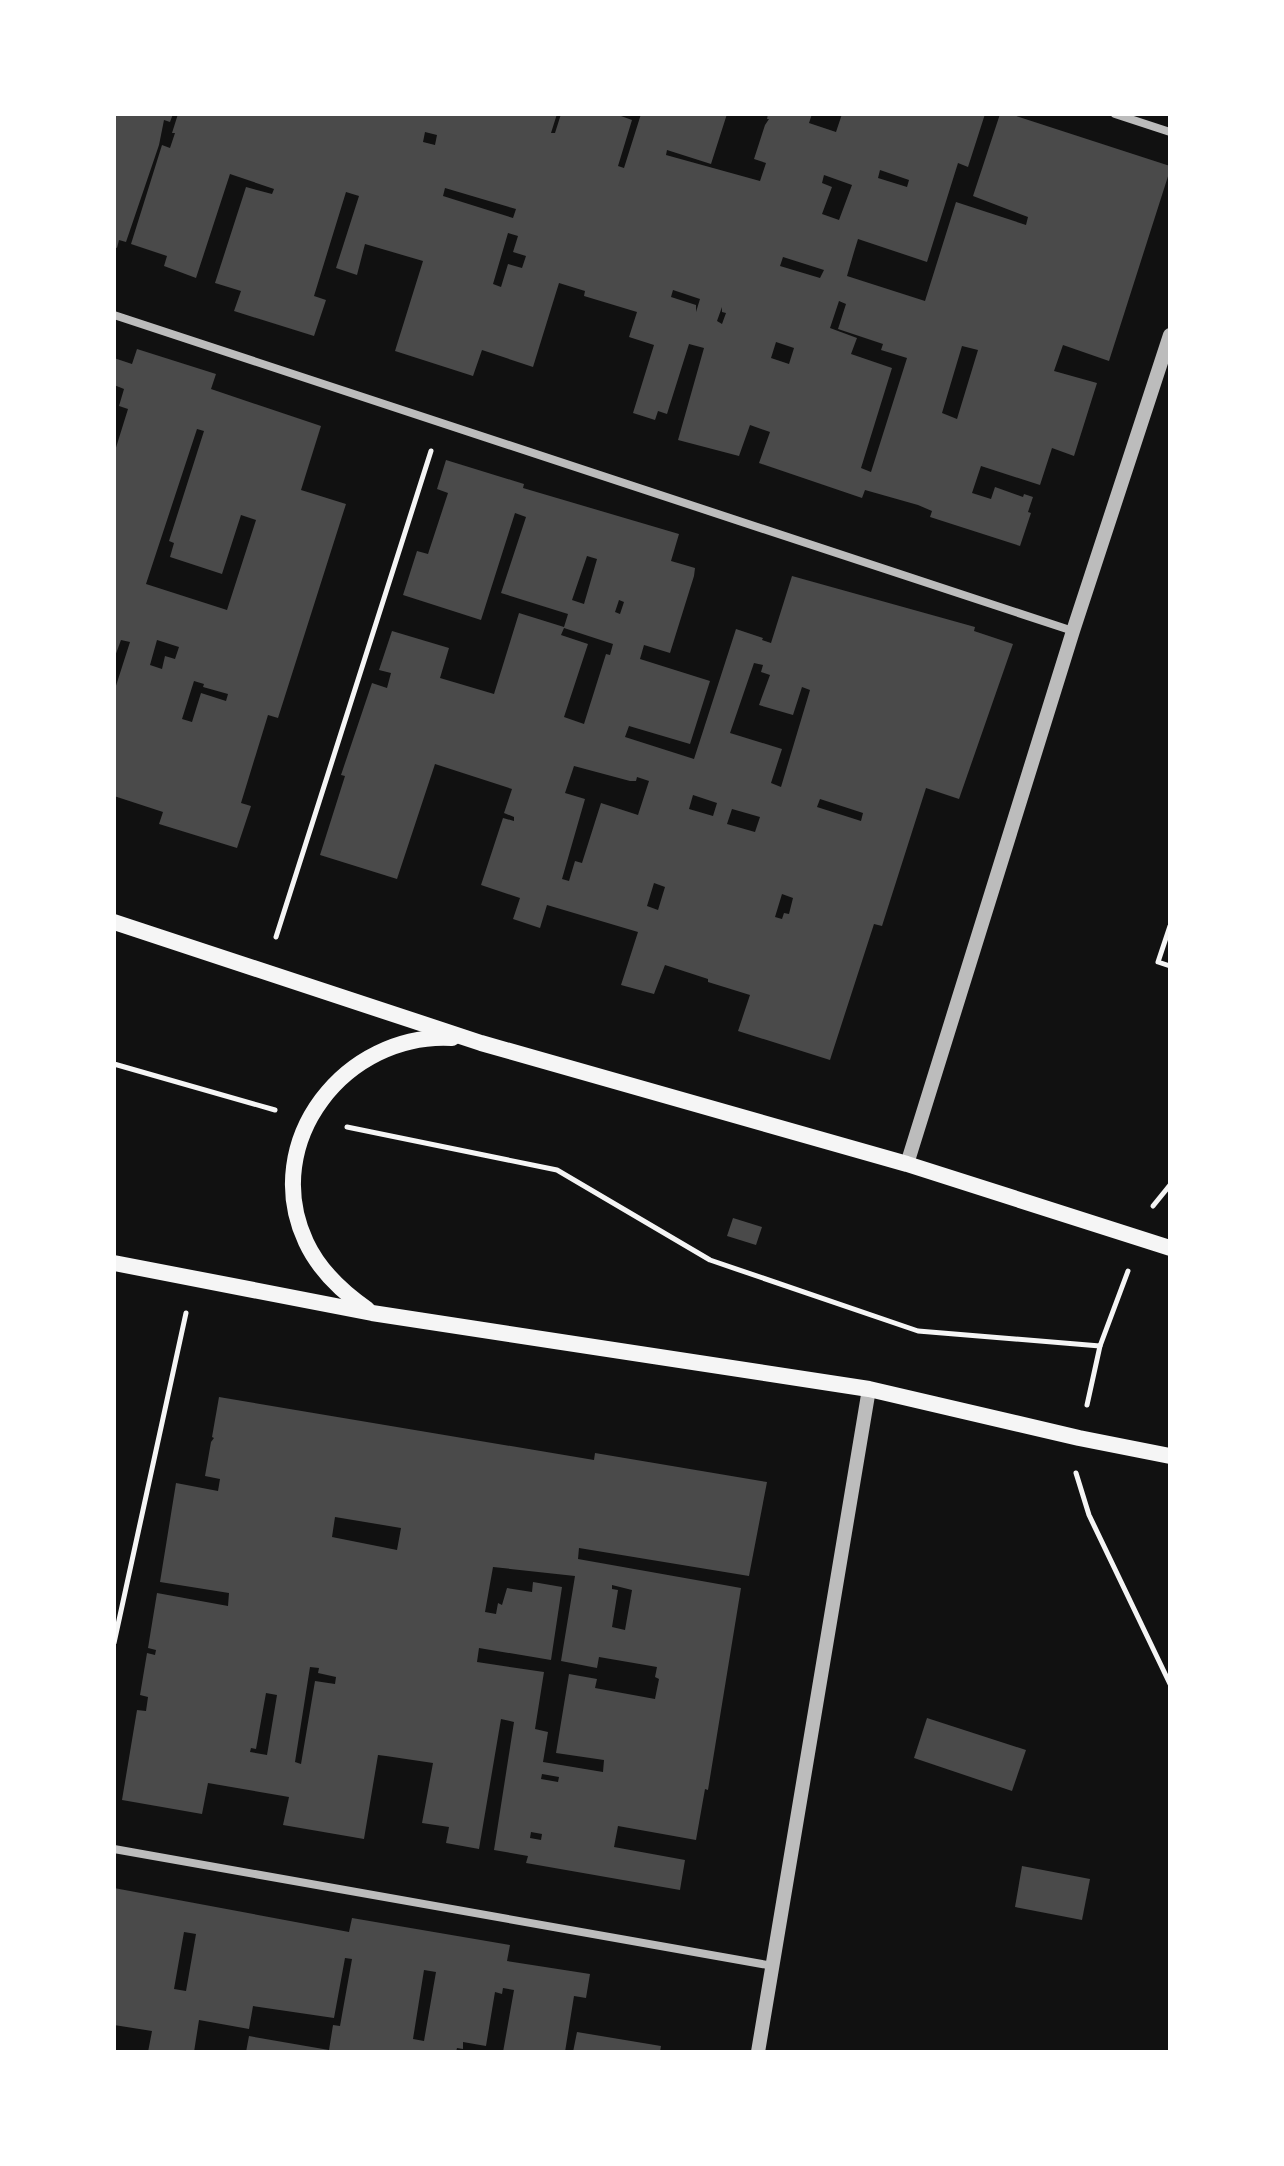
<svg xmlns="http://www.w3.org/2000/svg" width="1284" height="2166" font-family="Signika,sans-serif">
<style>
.building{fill:#4a4a4a;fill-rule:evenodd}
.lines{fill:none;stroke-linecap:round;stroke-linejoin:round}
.path{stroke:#f5f5f5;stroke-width:5}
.minor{stroke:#bcbcbc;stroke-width:8}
.tertiary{stroke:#bcbcbc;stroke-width:14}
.secondary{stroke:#f5f5f5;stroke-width:16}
</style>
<rect width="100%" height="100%" fill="#111"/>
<g class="building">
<polygon points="114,114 173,114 170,122 164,120 159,145 126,242 119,240 117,248 114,247"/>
<path d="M 178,114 L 557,114 L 551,133 L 555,133 L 561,114 L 622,114 L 621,116 L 632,120 L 618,166 L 624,168 L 641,114 L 727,114 L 711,164 L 667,150 L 666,155 L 760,181 L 766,163 L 754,159 L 765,125 L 769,119 L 767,119 L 768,114 L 812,114 L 809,123 L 836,132 L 842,114 L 985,114 L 968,167 L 958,163 L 927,262 L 858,239 L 854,252 L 847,276 L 925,301 L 956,202 L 1026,225 L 1028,217 L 973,196 L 1000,114 L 1010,114 L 1133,154 L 1170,166 L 1170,170 L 1109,361 L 1063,345 L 1054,371 L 1097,383 L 1074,456 L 1052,448 L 1040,485 L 981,466 L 972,493 L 991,499 L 995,487 L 1023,497 L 1024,494 L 1033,497 L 1028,512 L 1031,513 L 1020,546 L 930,517 L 932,511 L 918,505 L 865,490 L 862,498 L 759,463 L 770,432 L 750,425 L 739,456 L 678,440 L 704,348 L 689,344 L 667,414 L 658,411 L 655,420 L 633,413 L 654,345 L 629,337 L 637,312 L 584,296 L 585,291 L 559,283 L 533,367 L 482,350 L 473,376 L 395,351 L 423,261 L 365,244 L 357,275 L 336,268 L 359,196 L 346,192 L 314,296 L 326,300 L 314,336 L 234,311 L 241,291 L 215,283 L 246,187 L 272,194 L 274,189 L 230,174 L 196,278 L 164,266 L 167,256 L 131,244 L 162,145 L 170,148 L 175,133 L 172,133 ZM 425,132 L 437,135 L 435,145 L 423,142 ZM 880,170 L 909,180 L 907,187 L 878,178 ZM 824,175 L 852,185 L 839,220 L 822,214 L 832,187 L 822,183 ZM 445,188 L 516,209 L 513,218 L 443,196 ZM 508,233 L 518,236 L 513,252 L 526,256 L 522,268 L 508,264 L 501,287 L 493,284 ZM 783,257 L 824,270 L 820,278 L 780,266 ZM 673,290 L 700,299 L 696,312 L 696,305 L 671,297 ZM 839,301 L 846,304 L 838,329 L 883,344 L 881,350 L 907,358 L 871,472 L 861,468 L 892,368 L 851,354 L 857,338 L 830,328 ZM 722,307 L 722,312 L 726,313 L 722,324 L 717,321 ZM 776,342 L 794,348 L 789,364 L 771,358 ZM 962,346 L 978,350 L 957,419 L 942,413 Z"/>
<path d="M 137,349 L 216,374 L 211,389 L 321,426 L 301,490 L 346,504 L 278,718 L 268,715 L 241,803 L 251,806 L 237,848 L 159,824 L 163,812 L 114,796 L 114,692 L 130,642 L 121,640 L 114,659 L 114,454 L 128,409 L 119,406 L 124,389 L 114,385 L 114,358 L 132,364 ZM 197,429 L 204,431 L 169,541 L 174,543 L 170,557 L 222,574 L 241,515 L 256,520 L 227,610 L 146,584 ZM 157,640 L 179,647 L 175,659 L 165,656 L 162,669 L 150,665 ZM 194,681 L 204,684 L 203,687 L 228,694 L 226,701 L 201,693 L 192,722 L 182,719 Z"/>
<path d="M 446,460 L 524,484 L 523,488 L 679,534 L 671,561 L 695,568 L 694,576 L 670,653 L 644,645 L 640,659 L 710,681 L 690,744 L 629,726 L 625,737 L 694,759 L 736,629 L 763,638 L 762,640 L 771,643 L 792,576 L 975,627 L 974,631 L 1013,644 L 959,799 L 926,788 L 882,926 L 874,924 L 830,1060 L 738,1031 L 750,995 L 708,982 L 708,979 L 665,965 L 654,994 L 621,985 L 638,932 L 547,905 L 540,928 L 513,919 L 520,898 L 481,885 L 503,818 L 514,821 L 514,817 L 504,813 L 512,789 L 435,764 L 397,879 L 320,855 L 345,776 L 341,775 L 372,683 L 387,688 L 391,673 L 379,670 L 392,631 L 449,648 L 440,678 L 494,694 L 519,613 L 564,627 L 568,614 L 501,593 L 526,517 L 515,513 L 481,620 L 403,595 L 417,551 L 428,554 L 448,493 L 437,489 ZM 587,556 L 597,559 L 584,604 L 572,600 ZM 619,600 L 624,602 L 620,614 L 615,612 ZM 564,628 L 613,644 L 610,655 L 606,654 L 584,724 L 564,717 L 588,644 L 561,635 ZM 754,663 L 763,665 L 761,672 L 770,675 L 759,705 L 793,715 L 802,687 L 810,690 L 781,787 L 771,783 L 782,749 L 730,733 ZM 574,766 L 630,781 L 636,781 L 637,777 L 649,781 L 638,815 L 601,803 L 582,863 L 575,861 L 569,881 L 562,879 L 585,799 L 565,793 ZM 693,795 L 717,803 L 713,816 L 689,809 ZM 820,799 L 863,813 L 861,821 L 817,807 ZM 732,809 L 760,817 L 755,832 L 727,824 ZM 654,883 L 665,887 L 658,910 L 647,906 ZM 782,894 L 793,898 L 789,914 L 784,913 L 782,919 L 775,917 Z"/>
<polygon points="733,1218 762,1227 756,1245 727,1236"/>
<path d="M 219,1397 L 594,1460 L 595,1453 L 767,1482 L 749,1576 L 579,1548 L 578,1559 L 741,1588 L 708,1790 L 705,1789 L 696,1840 L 618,1826 L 614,1847 L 685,1860 L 680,1890 L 526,1863 L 528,1856 L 494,1850 L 514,1722 L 501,1719 L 479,1849 L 446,1843 L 449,1827 L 422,1823 L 433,1763 L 386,1756 L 378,1755 L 364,1839 L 283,1825 L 289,1797 L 208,1783 L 202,1814 L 122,1800 L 137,1710 L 146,1711 L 148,1697 L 140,1695 L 147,1653 L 155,1655 L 156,1650 L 148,1648 L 157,1593 L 228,1606 L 229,1593 L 160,1582 L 176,1483 L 218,1491 L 220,1479 L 205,1476 L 211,1442 L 214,1438 L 212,1437 ZM 335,1517 L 401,1528 L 397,1550 L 332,1537 ZM 493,1567 L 575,1576 L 561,1661 L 597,1668 L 599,1657 L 657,1667 L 655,1677 L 659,1679 L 655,1699 L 595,1688 L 597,1679 L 569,1674 L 556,1753 L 604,1760 L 603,1772 L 543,1762 L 548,1732 L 535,1729 L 544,1672 L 477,1662 L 479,1648 L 551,1660 L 562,1587 L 533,1582 L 532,1592 L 507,1588 L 502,1605 L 498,1603 L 496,1614 L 485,1612 ZM 612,1585 L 632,1590 L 625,1630 L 612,1627 L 618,1590 L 612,1589 ZM 310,1667 L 319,1668 L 318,1673 L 336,1677 L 335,1684 L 315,1681 L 301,1764 L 295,1762 ZM 266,1693 L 277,1695 L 267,1755 L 250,1752 L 251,1748 L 256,1749 ZM 542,1774 L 559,1777 L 558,1782 L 541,1779 ZM 531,1832 L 542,1834 L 541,1840 L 530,1838 Z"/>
<polygon points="927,1718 1026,1750 1012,1791 914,1758"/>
<polygon points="1022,1866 1090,1879 1082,1920 1015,1907"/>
<path d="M 114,1888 L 349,1932 L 352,1918 L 510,1945 L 507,1961 L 590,1974 L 586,1998 L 574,1996 L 565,2052 L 503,2052 L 514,1990 L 503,1988 L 502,1994 L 495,1992 L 486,2046 L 463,2042 L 463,2049 L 457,2048 L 456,2052 L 246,2052 L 249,2036 L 329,2050 L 333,2025 L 340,2026 L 352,1959 L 345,1958 L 334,2018 L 253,2006 L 249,2029 L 199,2020 L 194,2052 L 148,2052 L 152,2031 L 114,2025 ZM 184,1932 L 196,1934 L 186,1991 L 174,1989 ZM 424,1970 L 436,1972 L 424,2041 L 413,2039 Z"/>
<polygon points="577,2032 661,2046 660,2052 573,2052"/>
</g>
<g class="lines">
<g class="path">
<polyline points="1170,926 1158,962 1170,966"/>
<polyline points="276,937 431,451"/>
<polyline points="114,1064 275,1110"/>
<polyline points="347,1127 557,1170 710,1260 918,1331 1100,1346 1128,1271"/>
<polyline points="1153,1206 1170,1185"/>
<polyline points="1087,1405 1100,1346"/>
<polyline points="1076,1473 1089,1515 1170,1684"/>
<polyline points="114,1643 186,1313"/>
</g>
<g class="minor">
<polyline points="1115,114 1170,132"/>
<polyline points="114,315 1073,631"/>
<polyline points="114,1849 773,1966"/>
</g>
<g class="tertiary">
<polyline points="907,1164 1073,631 1170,335"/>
<polyline points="758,2052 869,1389"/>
</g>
<g class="secondary">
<polyline points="114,922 481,1043 907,1164 1170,1248"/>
<polyline points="114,1263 372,1313 869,1389 1079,1438 1170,1456"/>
<path d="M 367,1309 C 341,1291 319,1270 306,1242 C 259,1141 346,1032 452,1038"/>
</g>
</g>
<rect width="1284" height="2166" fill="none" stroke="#ffffff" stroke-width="232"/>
</svg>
